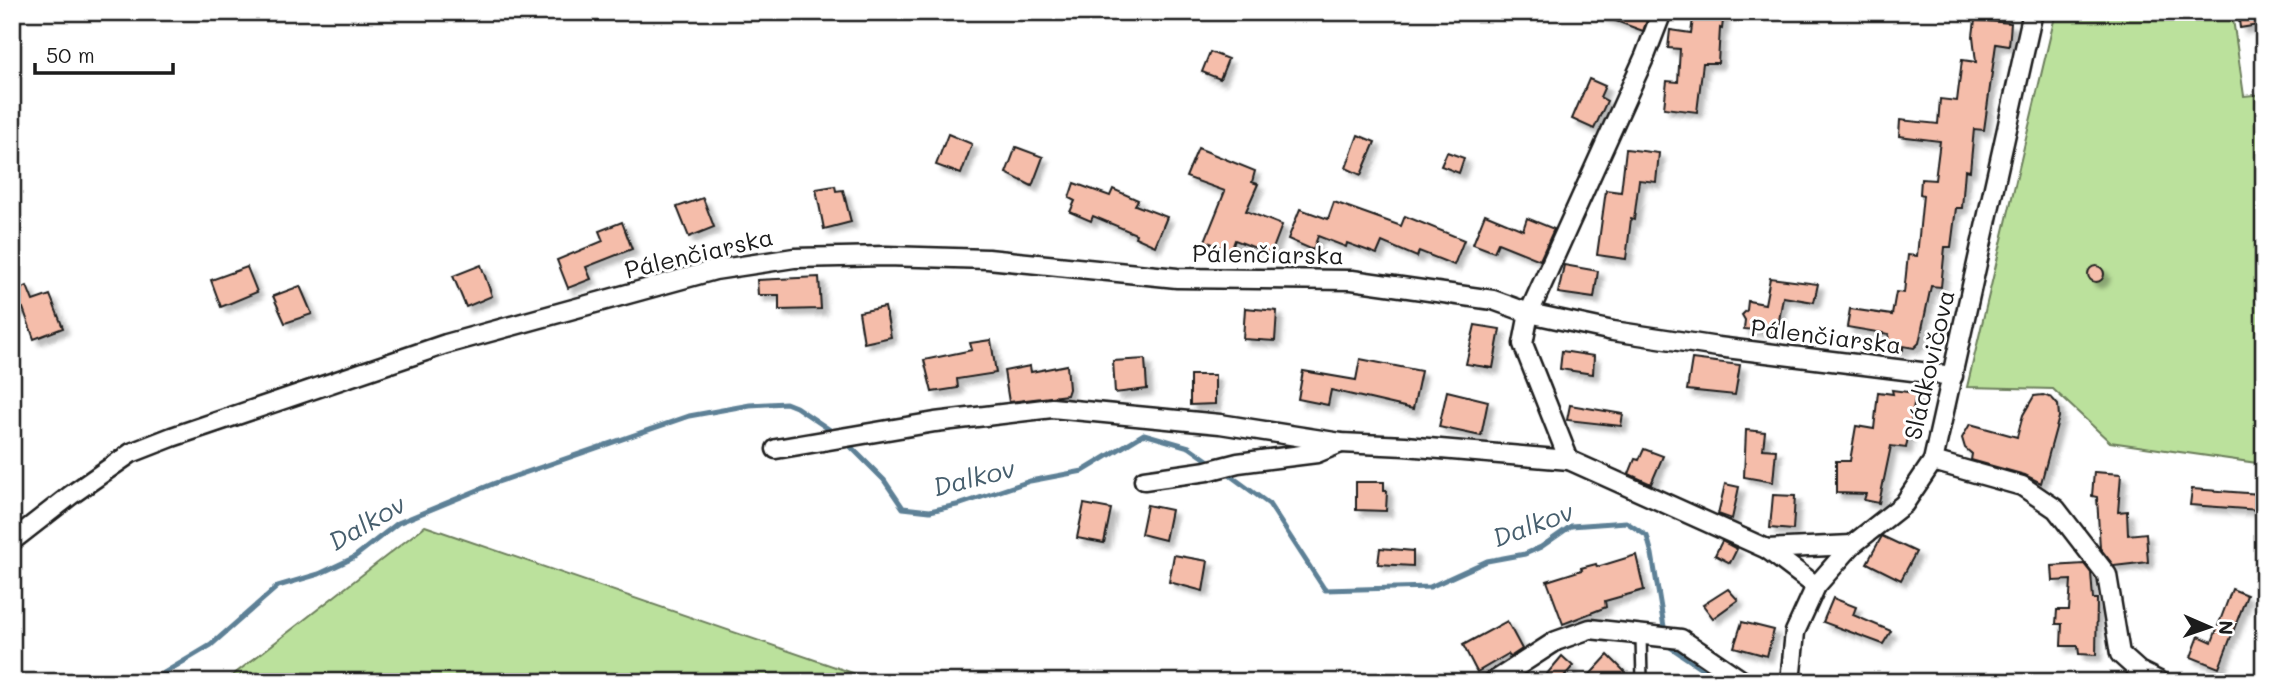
<svg xmlns="http://www.w3.org/2000/svg" width="2276" height="694" font-family="Mali,sans-serif">
<style>
.green{fill:#bbe19c;stroke:#6c7e5c;stroke-width:2}
.lines{fill:none;stroke-linecap:round;stroke-linejoin:round}
.stream{stroke:#5d8096;stroke-width:5}
.building{fill:#f5bdaa;stroke:#1c1c1c;stroke-width:2;filter:url(#shadow)}
.service-casing{stroke:#1c1c1c;stroke-width:14}
.minor-casing{stroke:#1c1c1c;stroke-width:23}
.service{stroke:#fff;stroke-width:9}
.minor{stroke:#fff;stroke-width:18}
.labels{text-anchor:middle;stroke-width:6;stroke-linejoin:round;paint-order:stroke}
.street-label{font-size:24px;fill:#1c1c1c;stroke:#fff}
.water-label{font-size:26px;font-style:italic;fill:#475f6e;stroke:#fff}
</style>
<defs>
<filter id="shadow"><feDropShadow dx="5.5" dy="5.5" stdDeviation="2" flood-color="#0004"/></filter>
</defs>
<rect width="100%" height="100%" fill="#fff"/>
<filter id="ink" filterUnits="userSpaceOnUse"><feTurbulence type="fractalNoise" baseFrequency=".0143" numOctaves="2"/><feDisplacementMap in="SourceGraphic" scale="14" xChannelSelector="R" yChannelSelector="G"/><feConvolveMatrix kernelMatrix="1 2 1 2 8 2 1 2 1" color-interpolation-filters="sRGB"/></filter>
<g filter="url(#ink)">
<g class="green">
<polygon points="2056,12 2232,12 2244,96 2264,94 2264,464 2110,442 2053,389 1967,387"/>
<polygon points="425,526 879,682 224,682"/>
</g>
<g class="lines">
<g class="stream">
<polyline points="844,440 884,480 903,508 930,511 961,504 1030,481 1083,471 1144,434 1189,447 1213,464"/>
<polyline points="1224,471 1269,504 1325,590 1430,587 1487,561 1525,554 1541,547 1571,526 1626,522 1647,536 1652,554 1667,645 1722,682"/>
<polyline points="149,682 211,645 278,586 319,574 353,558 398,523 495,483 689,416 750,405 786,403 796,407 836,434"/>
</g>
</g>
<g class="building">
<polygon points="1597,12 1650,12 1643,31 1597,14"/>
<polygon points="1694,12 1724,12 1722,29 1720,28 1718,63 1703,63 1697,112 1664,108 1667,81 1678,82 1680,49 1668,48 1670,30 1691,33"/>
<polygon points="2238,12 2264,12 2264,24 2240,28"/>
<polygon points="1975,20 2011,23 2009,46 1996,44 1984,130 1974,129 1970,171 1965,170 1962,208 1956,208 1951,247 1945,247 1941,287 1931,286 1919,343 1914,348 1903,346 1903,350 1886,348 1889,334 1847,327 1850,309 1892,315 1896,292 1904,293 1908,255 1917,256 1923,195 1920,194 1921,179 1935,180 1940,141 1899,136 1900,120 1938,124 1940,99 1957,101 1962,60 1976,62 1973,36"/>
<polygon points="1210,52 1228,59 1220,79 1202,72"/>
<polygon points="1589,79 1605,86 1600,97 1607,101 1594,129 1572,119"/>
<polygon points="948,134 972,144 961,174 936,165"/>
<polygon points="1358,135 1375,142 1361,175 1346,168"/>
<polygon points="1016,147 1043,157 1032,186 1006,173"/>
<polygon points="1198,148 1255,171 1252,182 1258,184 1246,211 1282,225 1271,254 1235,240 1231,251 1205,241 1225,191 1186,177"/>
<polygon points="1626,149 1659,153 1656,182 1639,180 1634,220 1631,219 1626,259 1597,255 1606,190 1621,192"/>
<polygon points="1447,152 1464,158 1459,173 1441,166"/>
<polygon points="1074,183 1110,196 1113,189 1138,200 1135,205 1167,217 1155,246 1135,237 1136,234 1093,216 1091,221 1070,212 1075,201 1069,198"/>
<polygon points="835,186 836,191 843,190 851,222 824,229 816,189"/>
<polygon points="703,198 714,227 689,237 677,207"/>
<polygon points="1334,202 1401,226 1405,216 1464,240 1454,265 1419,251 1417,257 1382,242 1377,254 1347,243 1346,247 1318,236 1313,250 1288,239 1300,209 1328,219"/>
<polygon points="1485,214 1523,230 1527,218 1554,229 1540,260 1498,243 1494,252 1473,244"/>
<polygon points="622,222 632,249 586,267 591,279 568,288 557,260 603,241 599,231"/>
<polygon points="481,265 492,296 466,307 453,276"/>
<polygon points="1564,265 1598,271 1594,298 1558,293"/>
<circle cx="2096" cy="274" r="8"/>
<polygon points="247,267 257,292 221,307 211,280"/>
<polygon points="819,277 821,309 779,310 779,295 758,295 757,280"/>
<polygon points="1770,278 1818,284 1814,302 1783,297 1777,333 1744,329 1745,320 1742,315 1747,310 1748,301 1765,304"/>
<polygon points="27,286 33,301 50,295 63,328 34,339 23,308 17,310 12,298 12,293"/>
<polygon points="300,286 312,314 285,323 273,296"/>
<polygon points="885,307 891,337 864,343 859,312"/>
<polygon points="1245,308 1277,311 1275,341 1243,339"/>
<polygon points="1475,325 1500,329 1493,368 1466,364"/>
<polygon points="991,340 996,373 957,379 958,388 932,392 924,360 972,350 970,343"/>
<polygon points="1562,351 1594,356 1593,374 1560,369"/>
<polygon points="1145,359 1147,389 1115,393 1113,361"/>
<polygon points="1360,359 1421,371 1413,409 1331,390 1328,405 1298,399 1303,371 1356,380"/>
<polygon points="1692,359 1740,365 1735,395 1687,390"/>
<polygon points="1067,365 1069,389 1067,395 1009,402 1004,371 1030,366 1031,372"/>
<polygon points="1190,375 1215,375 1215,404 1190,405"/>
<polygon points="1892,390 1916,393 1906,448 1891,446 1879,503 1864,500 1866,494 1836,493 1836,461 1850,461 1856,426 1874,429 1878,392 1893,394"/>
<polygon points="1447,391 1488,401 1481,436 1439,427"/>
<polygon points="2043,395 2052,398 2058,405 2059,417 2041,483 2025,475 1971,460 1972,454 1965,448 1962,438 1970,424 2017,437 2023,415 2034,396"/>
<polygon points="1570,405 1623,414 1621,426 1567,420"/>
<polygon points="1746,430 1765,432 1763,449 1776,450 1773,482 1744,477"/>
<polygon points="1644,449 1663,456 1651,484 1629,474 1635,459 1639,460"/>
<polygon points="2094,472 2121,474 2118,512 2127,511 2128,535 2146,533 2148,562 2114,566 2100,548 2097,497 2092,496"/>
<polygon points="1356,482 1384,482 1384,491 1387,491 1386,511 1356,510"/>
<polygon points="1725,484 1739,487 1732,519 1718,514"/>
<polygon points="2192,489 2260,494 2259,510 2190,505"/>
<polygon points="1773,495 1795,496 1793,530 1770,528"/>
<polygon points="1084,504 1111,509 1104,543 1077,538"/>
<polygon points="1147,505 1171,510 1165,540 1141,534"/>
<polygon points="1882,536 1916,552 1901,580 1867,563"/>
<polygon points="1722,541 1737,549 1730,563 1715,555"/>
<polygon points="1380,548 1413,551 1413,566 1378,564"/>
<polygon points="1174,555 1208,561 1203,591 1169,582"/>
<polygon points="1636,555 1644,590 1605,601 1606,607 1563,624 1547,581 1582,570 1581,568 1596,564 1597,567"/>
<polygon points="2084,564 2091,573 2093,599 2097,599 2096,655 2079,654 2078,646 2061,646 2062,624 2056,624 2057,610 2069,610 2071,580 2053,581 2052,566"/>
<polygon points="1728,589 1738,600 1713,618 1703,605"/>
<polygon points="2232,589 2247,595 2219,668 2191,657 2199,636 2212,642"/>
<polygon points="1833,598 1856,607 1853,615 1891,631 1883,644 1823,622"/>
<polygon points="1507,621 1522,649 1510,657 1508,654 1477,672 1463,645"/>
<polygon points="1742,622 1774,630 1767,656 1734,647"/>
<polygon points="1608,655 1628,675 1621,682 1583,682"/>
<polygon points="1562,656 1573,666 1559,682 1540,682"/>
</g>
<g class="lines">
<g class="service-casing">
<polyline id="service" points="1641,635 1642,682"/>
</g>
<g class="minor-casing">
<g id="minor">
<polyline points="1662,12 1645,56 1529,313 1523,344 1569,460 1767,549 1852,545"/>
<polyline points="776,449 935,422 1052,408 1220,424 1341,443 1405,446 1569,460"/>
<polyline points="1933,461 2022,486 2056,509 2107,575 2120,654 2139,671 2161,682"/>
<polyline points="1144,480 1207,471 1238,463 1317,453 1341,443"/>
<polyline points="12,541 71,495 131,453 172,437 446,344 715,270 794,258 886,256 988,259 1177,278 1352,280 1493,300 1529,313 1613,331 1718,347 1953,376"/>
<polyline points="1767,549 1816,586"/>
<polyline points="1493,682 1556,641 1590,629 1681,639 1744,682"/>
<polyline points="1790,682 1795,632 1816,586 1852,545 1904,504 1933,461 2033,12"/>
</g>
</g>
<use href="#service" class="service"/>
<use href="#minor" class="minor"/>
</g>
</g>
<g class="labels">
<g class="street-label">
<text transform="translate(699 254) rotate(-13)" y="8">Pálenčiarska</text>
<text transform="translate(1268 255) rotate(1)" y="8">Pálenčiarska</text>
<text transform="translate(1826 337) rotate(7)" y="8">Pálenčiarska</text>
<text transform="translate(1930 365) rotate(-77)" y="8">Sládkovičova</text>
</g>
<g class="water-label">
<text transform="translate(974 478) rotate(-14)" y="9">Dalkov</text>
<text transform="translate(367 523) rotate(-30)" y="9">Dalkov</text>
<text transform="translate(1533 525) rotate(-20)" y="9">Dalkov</text>
</g>
</g>
<rect width="2276" height="694" fill="none" stroke="#fff" stroke-width="42"/>
<rect x="21" y="21" width="2234" height="652" fill="none" stroke="#1c1c1c" stroke-width="2.5" filter="url(#ink)"/>
<g transform="translate(2209 627) rotate(92)" stroke="#ffffff" stroke-width="5" paint-order="stroke">
<path d="M0-5L12 26L0 18L-12 26Z" fill="#1c1c1c"/>
<text y="-10" font-size="19" font-weight="bold" text-anchor="middle" fill="#1c1c1c">N</text>
</g>
<path d="M35 63v10h138v-10" fill="none" stroke="#1c1c1c" stroke-width="3.5"/>
<text x="46" y="63" font-size="21" fill="#1c1c1c" stroke="#ffffff" stroke-width="5" paint-order="stroke">50 m</text>
</svg>
